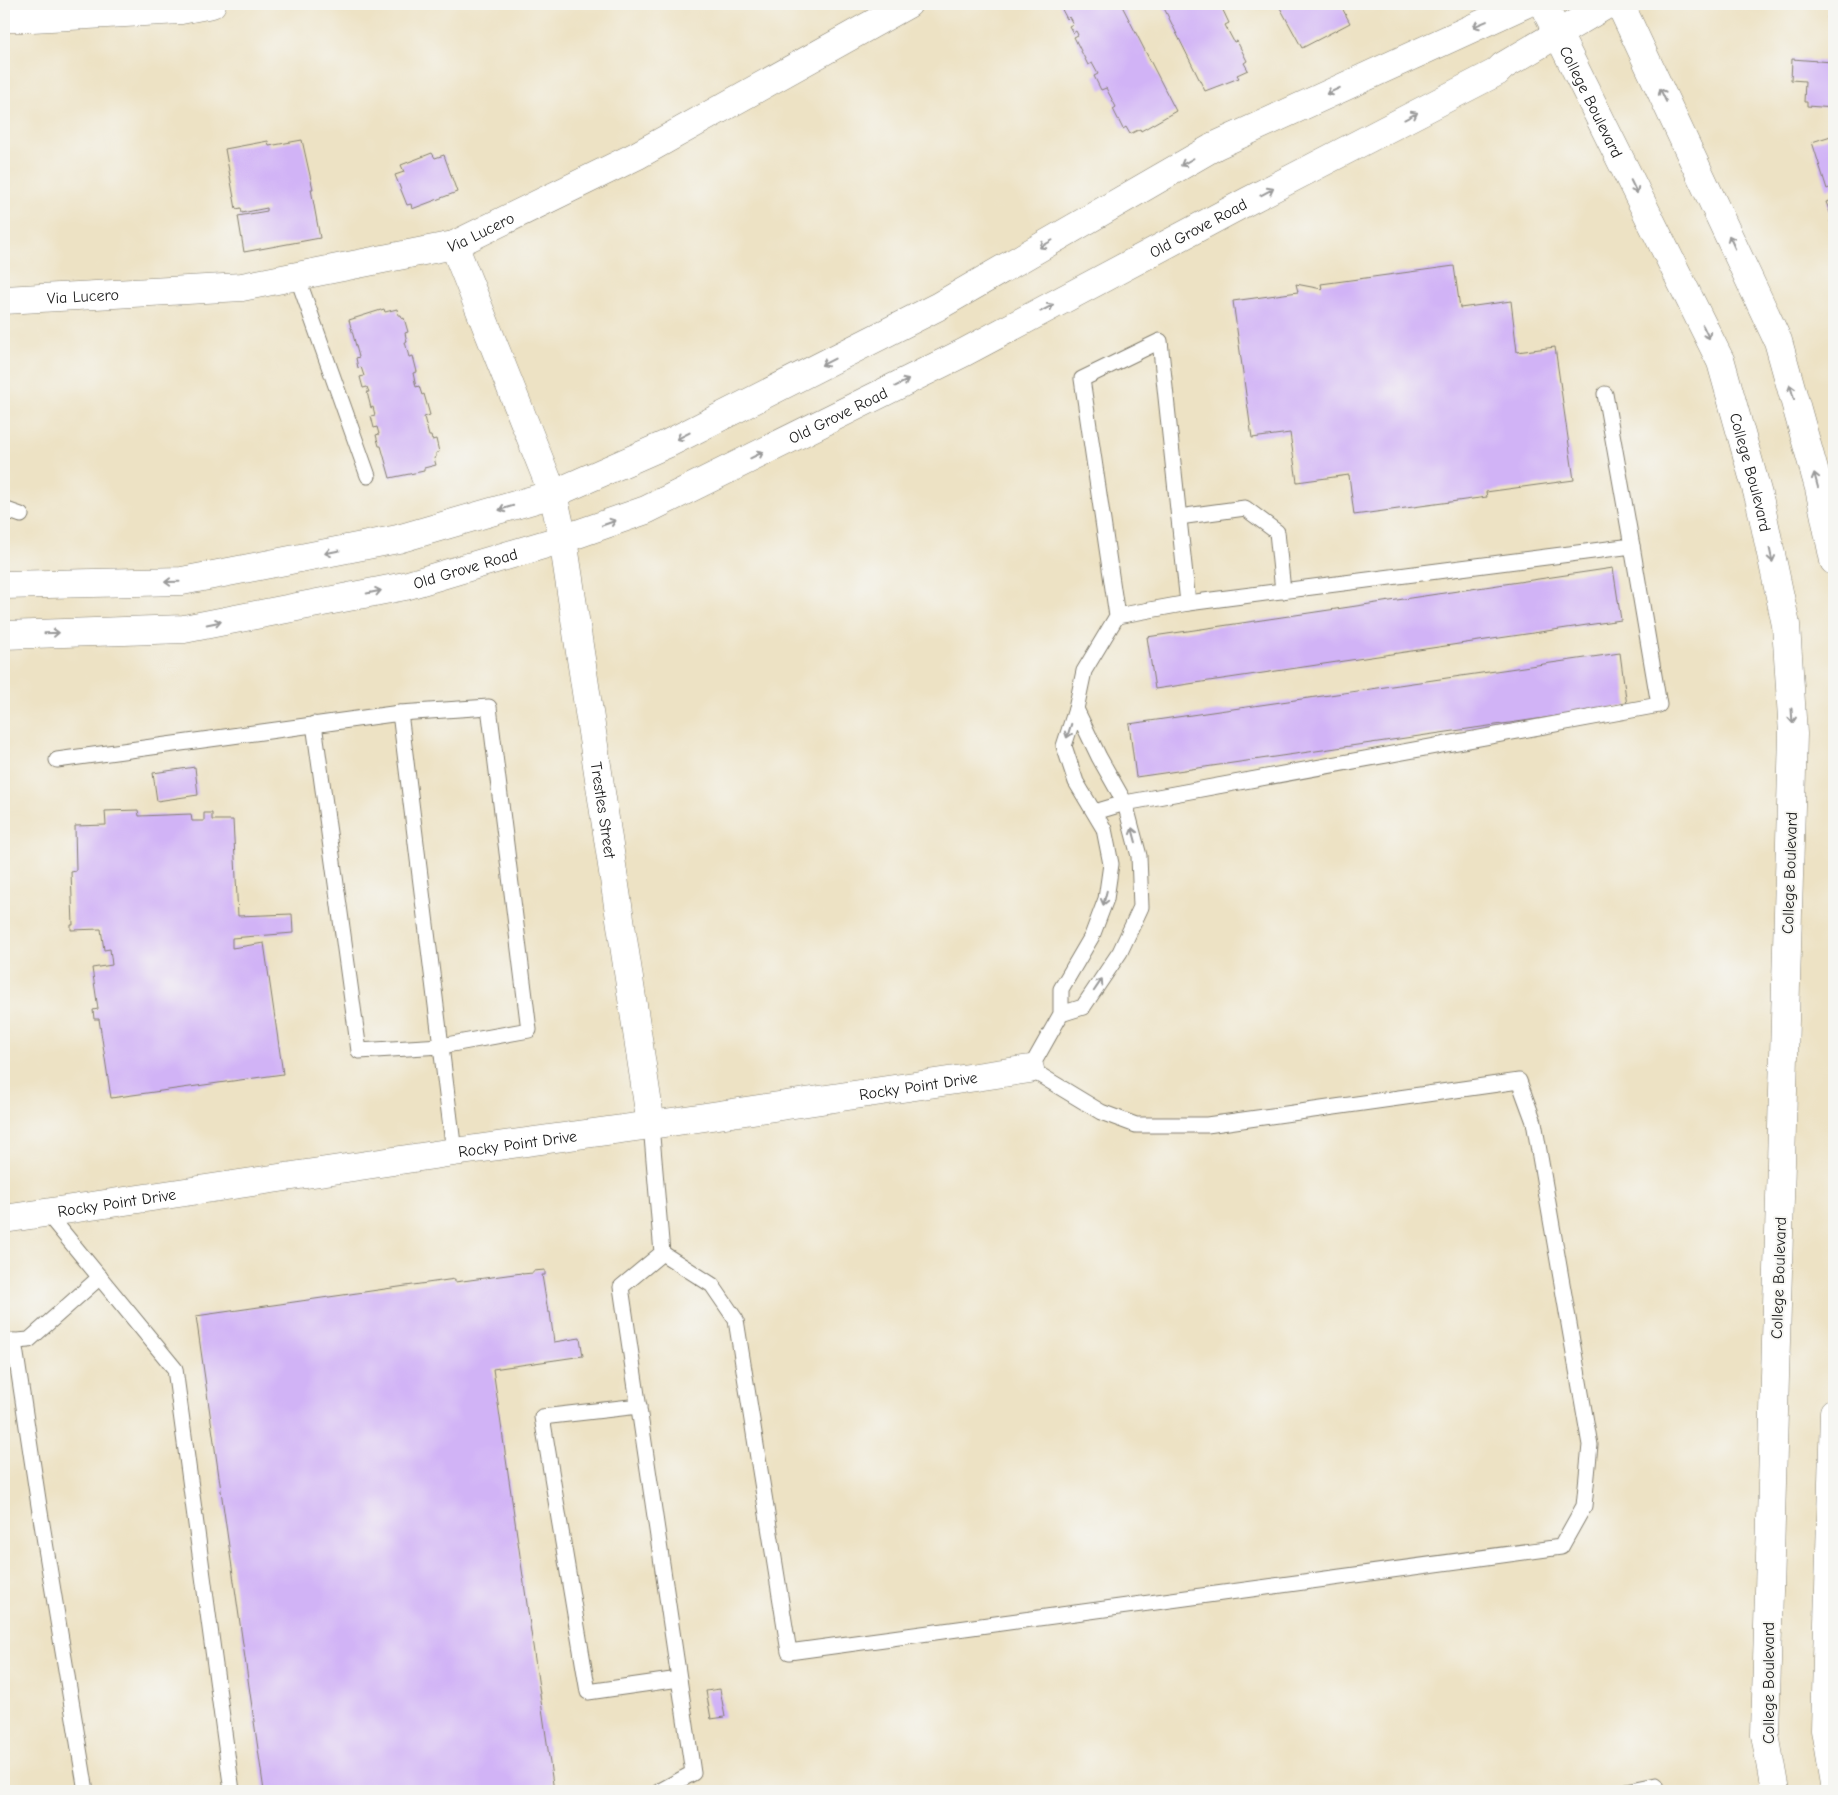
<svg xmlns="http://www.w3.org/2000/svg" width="1838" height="1795" font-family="'Comic Neue',sans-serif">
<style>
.building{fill:#d1b3f6}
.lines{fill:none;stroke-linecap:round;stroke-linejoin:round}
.lane-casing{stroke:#847f70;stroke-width:17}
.street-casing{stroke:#847f70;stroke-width:29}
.secondary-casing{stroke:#847f70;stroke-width:29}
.primary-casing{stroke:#847f70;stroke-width:29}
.lane{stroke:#fff;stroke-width:15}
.street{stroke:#fff;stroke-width:28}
.secondary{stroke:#fff;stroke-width:28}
.primary{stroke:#fff;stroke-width:28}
.oneway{stroke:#999}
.labels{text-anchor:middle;stroke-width:4;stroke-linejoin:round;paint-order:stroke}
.street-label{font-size:16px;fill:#1c1c1c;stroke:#f6f6f2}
</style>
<rect width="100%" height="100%" fill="#f6f6f2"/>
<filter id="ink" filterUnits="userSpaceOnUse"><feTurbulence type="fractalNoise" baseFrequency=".02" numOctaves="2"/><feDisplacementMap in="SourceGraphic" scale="10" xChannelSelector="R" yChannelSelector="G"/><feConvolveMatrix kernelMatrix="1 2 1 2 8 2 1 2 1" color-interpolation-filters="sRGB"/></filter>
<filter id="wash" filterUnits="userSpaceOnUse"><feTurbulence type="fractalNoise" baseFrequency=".0096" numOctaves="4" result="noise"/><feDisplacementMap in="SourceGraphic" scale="20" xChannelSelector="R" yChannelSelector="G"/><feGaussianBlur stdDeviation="1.12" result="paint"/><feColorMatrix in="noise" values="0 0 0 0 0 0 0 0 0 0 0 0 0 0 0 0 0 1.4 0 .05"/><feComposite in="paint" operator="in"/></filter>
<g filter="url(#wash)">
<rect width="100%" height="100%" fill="#ede2c4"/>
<g id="blocks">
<g class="building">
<polygon points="1059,4 1121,4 1176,111 1141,131 1140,129 1130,134 1126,127 1123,129 1113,109 1116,107 1106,88 1101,90 1094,76 1098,74 1092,63 1088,65 1074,37 1078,35 1076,31 1073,33 1069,26 1073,24 1069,17 1067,19"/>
<polygon points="1162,4 1220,4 1229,23 1225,25 1234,42 1237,41 1247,61 1244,63 1248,70 1237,75 1239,78 1205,91"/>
<polygon points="1278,4 1340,4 1350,23 1302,48"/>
<polygon points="1834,5 1834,22 1827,18"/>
<polygon points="1792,59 1832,62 1834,61 1834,108 1807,106 1807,102 1804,102 1805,81 1791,80"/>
<polygon points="1834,135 1834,186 1827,189 1812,142"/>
<polygon points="302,140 313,189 311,189 320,238 244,252 238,216 267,211 267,208 242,213 241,208 236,209 225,149 268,141 269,146"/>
<polygon points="432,153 435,158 444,155 457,192 412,209 411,204 407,205 395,175 404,172 401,165"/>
<polygon points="1834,200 1834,234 1830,221 1833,220 1826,202"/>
<polygon points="1454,266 1460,308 1511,301 1517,352 1555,347 1574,480 1486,492 1487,497 1354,515 1349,475 1297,482 1290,433 1252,438 1233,301 1298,292 1296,284 1322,289 1321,284"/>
<polygon points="384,309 385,312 397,309 398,315 401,315 402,319 404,318 408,332 405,333 407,342 405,342 409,357 413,356 417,372 413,373 416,387 419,386 422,395 424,394 430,415 424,417 429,436 431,436 432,440 436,439 439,452 436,453 436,457 434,458 436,465 424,468 424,471 390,478 381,446 379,446 376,435 379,434 377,427 374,428 371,416 375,415 373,407 371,408 367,392 369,392 367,387 363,388 360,377 364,376 361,367 358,368 356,358 359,357 349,320"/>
<polygon points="1613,568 1621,620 1155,689 1147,637"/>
<polygon points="1620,653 1627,706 1136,777 1129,724"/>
<polygon points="195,767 198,795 157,801 153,773"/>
<polygon points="138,810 139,816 191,814 192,821 204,821 204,813 212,813 212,820 233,820 238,916 292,914 293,933 232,938 232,948 264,943 283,1074 111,1098 99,1019 94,1019 93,1010 98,1009 92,968 112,965 110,949 104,950 101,929 71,930 71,925 73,925 71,872 76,871 75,826 106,825 105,811"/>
<polygon points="545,1270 545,1275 542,1275 548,1312 550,1312 554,1342 580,1338 583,1356 493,1369 554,1791 264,1791 196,1316 455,1279 455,1282 522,1273 522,1274 533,1273 533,1271"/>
<polygon points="720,1689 725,1717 711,1719 706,1691"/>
</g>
</g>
</g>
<g filter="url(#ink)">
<use href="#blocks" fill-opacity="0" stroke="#847f70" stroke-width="1"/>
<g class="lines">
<g class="lane-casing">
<g id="lane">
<polyline points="297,276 368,476"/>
<polyline points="1605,394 1632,546"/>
<polyline points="4,509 21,515"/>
<polyline points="1179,517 1245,508 1277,532 1283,591"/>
<polyline points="1076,709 1084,671 1117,616 1082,379 1160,341 1188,603 1117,616"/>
<polyline points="314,724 359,1051 441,1046 529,1030 489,707 400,713"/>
<polyline points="57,760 400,713 454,1152"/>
<polyline points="1095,812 1125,803 1659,705 1632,546 1188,603"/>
<polyline points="651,1125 662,1253 621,1287 693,1773 660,1791"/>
<polyline points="47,1213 175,1369 232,1791"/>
<polyline points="662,1253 712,1285 736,1320 789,1652 1561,1547 1584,1506 1590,1445 1534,1122 1519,1081 1207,1125 1136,1125 1101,1112 1030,1069 1061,1014 1061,989 1092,936 1106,899 1111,864 1104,829 1076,782 1064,746 1076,709 1099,757 1125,803 1139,856 1141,907 1120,952 1083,1007 1061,1014"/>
<polyline points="14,1341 39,1506 86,1791"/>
<polyline points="5,1342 29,1340 100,1277"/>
<polyline points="639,1406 542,1417 588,1692 679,1679"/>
<polyline points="1627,1791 1656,1785 1657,1791"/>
</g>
</g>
<g class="street-casing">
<g id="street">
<polyline points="4,18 32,18 181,10 212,4"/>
<path id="s1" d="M 454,245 L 553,494 L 563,539 L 651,1125"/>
<path id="s2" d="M 4,300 L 242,287 L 454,245 L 636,156 L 908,4"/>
<path id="s3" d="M 4,1219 L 454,1152 L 651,1125 L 1030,1069"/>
</g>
</g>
<g class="secondary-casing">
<g id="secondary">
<polyline points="4,585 182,581 398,539 553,494 667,444 937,307 1217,145 1525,4"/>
<path id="s4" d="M 4,635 L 184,629 L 405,586 L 563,539 L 646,510 L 963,353 L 1248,201 L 1497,72 L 1503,66 L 1608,4"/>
</g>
</g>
<g class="primary-casing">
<g id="primary">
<path id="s5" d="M 1543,4 L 1721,362 L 1760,502 L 1786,625 L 1793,734 L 1765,1734 L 1775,1791"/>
<polyline points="1620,4 1778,341 1819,488 1834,561"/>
<polyline points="1834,1412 1825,1730 1834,1784"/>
</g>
</g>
<use href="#lane" class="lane"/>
<use href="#street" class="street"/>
<use href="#secondary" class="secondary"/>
<use href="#primary" class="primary"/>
</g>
<defs><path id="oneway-shaft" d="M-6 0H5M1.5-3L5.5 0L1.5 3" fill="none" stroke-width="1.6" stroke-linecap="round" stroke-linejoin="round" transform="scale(1.25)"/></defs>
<g class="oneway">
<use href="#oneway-shaft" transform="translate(1480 24) rotate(157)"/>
<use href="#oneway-shaft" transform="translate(1333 91) rotate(155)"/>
<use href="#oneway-shaft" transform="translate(1663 95) rotate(-115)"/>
<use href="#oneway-shaft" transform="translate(1411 116) rotate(-28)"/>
<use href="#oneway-shaft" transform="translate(1187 162) rotate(150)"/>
<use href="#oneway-shaft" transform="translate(1634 187) rotate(64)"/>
<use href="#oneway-shaft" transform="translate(1267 192) rotate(-28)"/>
<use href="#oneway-shaft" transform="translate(1732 242) rotate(-115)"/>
<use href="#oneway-shaft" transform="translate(1046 244) rotate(150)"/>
<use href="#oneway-shaft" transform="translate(1047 308) rotate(-28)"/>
<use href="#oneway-shaft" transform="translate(1706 332) rotate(64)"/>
<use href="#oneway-shaft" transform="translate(828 362) rotate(153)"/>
<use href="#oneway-shaft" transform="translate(902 383) rotate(-26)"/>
<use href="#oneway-shaft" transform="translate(1792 392) rotate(-106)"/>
<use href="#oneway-shaft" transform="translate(683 436) rotate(153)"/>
<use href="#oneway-shaft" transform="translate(757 455) rotate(-26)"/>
<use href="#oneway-shaft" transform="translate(1816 480) rotate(-105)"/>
<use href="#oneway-shaft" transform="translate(506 508) rotate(163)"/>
<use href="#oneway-shaft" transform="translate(609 523) rotate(-19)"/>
<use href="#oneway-shaft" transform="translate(332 552) rotate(169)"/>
<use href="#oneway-shaft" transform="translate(1771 555) rotate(78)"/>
<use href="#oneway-shaft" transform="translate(172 582) rotate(179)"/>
<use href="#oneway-shaft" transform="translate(374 592) rotate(-11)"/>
<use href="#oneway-shaft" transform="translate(214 623) rotate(-11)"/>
<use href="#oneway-shaft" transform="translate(52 633) rotate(-2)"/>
<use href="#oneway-shaft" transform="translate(1792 716) rotate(86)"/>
<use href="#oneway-shaft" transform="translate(1069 731) rotate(108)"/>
<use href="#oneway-shaft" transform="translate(1134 835) rotate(-105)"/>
<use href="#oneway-shaft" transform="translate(1105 898) rotate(104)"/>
<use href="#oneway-shaft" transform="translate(1098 985) rotate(-56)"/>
</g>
</g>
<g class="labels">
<g class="street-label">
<text dy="6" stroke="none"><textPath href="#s5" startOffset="109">College Boulevard</textPath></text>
<text dy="6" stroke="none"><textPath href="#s4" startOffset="1278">Old Grove Road</textPath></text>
<text dy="6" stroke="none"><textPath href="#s2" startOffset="484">Via Lucero</textPath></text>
<text dy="6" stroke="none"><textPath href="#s2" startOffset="79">Via Lucero</textPath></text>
<text dy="6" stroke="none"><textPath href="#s4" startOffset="872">Old Grove Road</textPath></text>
<text dy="6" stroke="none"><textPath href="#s5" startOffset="514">College Boulevard</textPath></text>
<text dy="6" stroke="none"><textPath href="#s4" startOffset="468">Old Grove Road</textPath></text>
<text dy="6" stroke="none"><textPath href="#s1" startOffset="588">Trestles Street</textPath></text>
<text transform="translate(1789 873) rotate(-88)" y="6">College Boulevard</text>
<text dy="6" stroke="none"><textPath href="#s3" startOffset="924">Rocky Point Drive</textPath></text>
<text dy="6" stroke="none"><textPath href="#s3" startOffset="519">Rocky Point Drive</textPath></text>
<text dy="6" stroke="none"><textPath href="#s3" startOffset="114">Rocky Point Drive</textPath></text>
<text transform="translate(1778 1278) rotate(-88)" y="6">College Boulevard</text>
<text transform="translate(1768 1683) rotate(-90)" y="6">College Boulevard</text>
</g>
</g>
<rect width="1838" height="1795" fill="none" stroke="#f6f6f2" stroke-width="20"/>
</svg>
